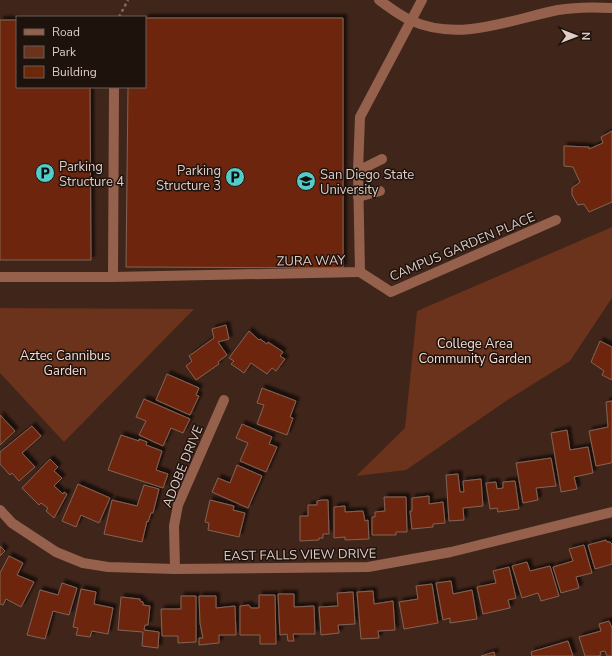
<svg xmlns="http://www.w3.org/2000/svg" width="612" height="656" font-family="'Nunito Sans',sans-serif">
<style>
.green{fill:#6b321c}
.building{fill:#6d2809;stroke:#836357;filter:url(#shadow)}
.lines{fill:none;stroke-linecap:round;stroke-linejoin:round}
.path{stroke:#836c63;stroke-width:2.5;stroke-dasharray:3 3;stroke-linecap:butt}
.minor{stroke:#95614d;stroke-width:10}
.labels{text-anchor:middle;stroke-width:3;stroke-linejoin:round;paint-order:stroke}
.poi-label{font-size:13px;fill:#dfcdc6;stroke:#1e120d;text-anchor:start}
.street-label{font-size:13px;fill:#dfcdc6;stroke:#1e120d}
.park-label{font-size:13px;fill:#f5ded6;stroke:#1e120d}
</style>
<defs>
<filter id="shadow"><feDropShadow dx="3.5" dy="-3.5" stdDeviation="1" flood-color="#0009"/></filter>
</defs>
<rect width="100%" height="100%" fill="#40251a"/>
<g class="green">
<polygon points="612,227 612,298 570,361 506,401 406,470 356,476 405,428 417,311"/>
<polygon points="0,308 194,309 64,442 0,373"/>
</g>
<g class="building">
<polygon points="145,18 343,18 343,268 126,267 128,87 145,87"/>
<polygon points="0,20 17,20 17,87 90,87 91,260 0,260"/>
<polygon points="612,131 612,202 589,212 584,204 578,205 572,195 572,188 580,182 573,167 564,166 564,146 589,147 589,149 603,143 601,137"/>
<polygon points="226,325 229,339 218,342 227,355 218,362 219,364 196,380 186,366 192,361 189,356 214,338 212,329"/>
<polygon points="249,331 259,340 260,339 267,344 268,342 283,352 280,356 285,359 276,371 272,368 267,374 251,363 244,373 231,364 234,361 229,358"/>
<polygon points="600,341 612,347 612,380 602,375 604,371 591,362"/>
<polygon points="167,374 199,388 196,395 199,396 190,415 156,400"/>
<polygon points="262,388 296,401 290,417 293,418 287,435 257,424 264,405 257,403"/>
<polygon points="144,399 190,419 183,433 171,428 163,446 139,435 146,421 136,417"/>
<polygon points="612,401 612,461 611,463 596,466 589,431 608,427 606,402"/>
<polygon points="0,415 15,431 0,445"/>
<polygon points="242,424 272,437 269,444 277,447 266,472 240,461 248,443 236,438"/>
<polygon points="32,426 41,436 22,453 35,467 19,481 12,473 10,475 0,464 0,452"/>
<polygon points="567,430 570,450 588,447 593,473 574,477 577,489 561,492 551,433"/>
<polygon points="121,435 139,441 139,439 147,442 146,445 162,451 156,470 168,474 163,488 108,470"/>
<polygon points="551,458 556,486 536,488 538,500 523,503 516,463"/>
<polygon points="50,459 58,467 54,471 62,478 54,486 63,494 64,492 67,494 54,518 46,511 48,508 41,503 39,505 22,488"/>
<polygon points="237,465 262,476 248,508 212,492 218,478 230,483"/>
<polygon points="458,474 460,492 464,492 463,481 481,479 483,506 463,508 464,520 449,521 446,475"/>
<polygon points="515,481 519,509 498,512 497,508 490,509 486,483 496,482 497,489 503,488 503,482"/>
<polygon points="78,484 110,498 99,523 81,515 76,527 62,521"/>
<polygon points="144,485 159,489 153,513 151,513 148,522 147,521 142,542 104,534 112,500 137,506"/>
<polygon points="429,496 429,504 443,502 445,523 433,524 433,527 412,529 410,511 412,511 412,498"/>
<polygon points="384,497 406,497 407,532 396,532 396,535 372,535 372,517 375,517 375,512 385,511"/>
<polygon points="210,500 234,506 233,510 245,513 239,537 208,530 209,523 205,522"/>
<polygon points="322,500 328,500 329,534 323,534 323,538 319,538 319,540 300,541 300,516 308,516 308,505 317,505 317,501"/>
<polygon points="345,506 345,512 363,511 365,521 368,520 369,539 345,540 345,537 334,538 334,507"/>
<polygon points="606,540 607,542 610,542 612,544 612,564 595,569 588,545"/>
<polygon points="584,545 592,573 576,577 579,588 561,593 553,567 573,561 569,549"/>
<polygon points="0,546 5,551 0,556"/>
<polygon points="9,556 23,563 17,575 34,582 21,607 6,599 3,605 0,604 0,573"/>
<polygon points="527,562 530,571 550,566 559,596 541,601 538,593 522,598 512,566"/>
<polygon points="509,567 516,598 508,600 510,608 483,614 477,587 496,583 493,571"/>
<polygon points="451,581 453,594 472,590 477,619 450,623 450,618 443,620 436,583"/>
<polygon points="62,583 77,588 69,615 53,611 45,639 27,635 40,590 58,595"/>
<polygon points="432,584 438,623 404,629 399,602 418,599 416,586"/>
<polygon points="81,589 96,592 94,604 113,608 108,634 92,631 90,637 76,635 78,628 73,627"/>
<polygon points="373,591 374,604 393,601 395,630 378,631 379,638 361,639 357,592"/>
<polygon points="353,592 355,624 338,625 339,633 321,635 319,607 338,606 337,593"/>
<polygon points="278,594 294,594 294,607 314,606 315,634 293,634 294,641 288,641 287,634 280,635"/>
<polygon points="259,595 275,595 276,644 260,644 260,635 240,635 240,606 249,605 251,608 259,608"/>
<polygon points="181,596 196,596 196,642 178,643 178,636 162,636 161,609 181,609"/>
<polygon points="199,596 216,596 216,608 235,606 236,635 219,635 219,643 199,645 199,638 203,638 200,623"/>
<polygon points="121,597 140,599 140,601 143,602 143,605 150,606 148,625 145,625 144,630 159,632 158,648 142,646 143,632 118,630"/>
<polygon points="609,621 612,628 612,656 607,656 605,651 600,652 601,655 598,656 585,656 579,637 601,631 599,624"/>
<polygon points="568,641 573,656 532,656 531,652"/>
<polygon points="494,652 495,656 481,656"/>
</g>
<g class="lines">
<polyline class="path" points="119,17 128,0"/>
<g class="minor">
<path d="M 379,0 C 389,7 400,16 412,21 C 460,42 509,20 558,10 C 575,7 594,7 612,8"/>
<polyline points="358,171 382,159"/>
<polyline points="358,197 380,191"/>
<polyline points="360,272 391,292 556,220"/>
<polyline points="0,277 113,277 360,272 358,171 360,117 422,0"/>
<polyline points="113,277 114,87"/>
<polyline points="0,510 12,523 56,552 83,563 108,567 175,569 368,567 451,552 612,512"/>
<polyline points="175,569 174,526 178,505 224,400"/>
</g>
</g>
<defs>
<g id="parking-disc" transform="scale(1)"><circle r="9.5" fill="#54cdc8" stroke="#1e120d"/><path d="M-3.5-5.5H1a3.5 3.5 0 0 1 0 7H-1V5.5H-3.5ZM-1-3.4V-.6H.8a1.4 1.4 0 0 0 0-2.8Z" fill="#111"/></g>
<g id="university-disc" transform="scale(1)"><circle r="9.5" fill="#54cdc8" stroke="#1e120d"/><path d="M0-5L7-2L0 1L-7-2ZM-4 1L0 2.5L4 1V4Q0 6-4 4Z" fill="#111"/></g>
</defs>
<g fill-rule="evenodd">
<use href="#parking-disc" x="45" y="173"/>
<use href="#parking-disc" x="235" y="177"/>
<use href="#university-disc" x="306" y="181"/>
</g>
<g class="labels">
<g class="poi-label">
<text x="59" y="171">Parking<tspan x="59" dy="15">Structure 4</tspan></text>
<text x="221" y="175" text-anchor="end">Parking<tspan x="221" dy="15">Structure 3</tspan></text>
<text x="320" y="179">San Diego State<tspan x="320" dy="15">University</tspan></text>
</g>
<g class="street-label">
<text transform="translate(462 246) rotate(-23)" y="5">CAMPUS GARDEN PLACE</text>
<text transform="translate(311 260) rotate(-1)" y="5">ZURA WAY</text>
<text transform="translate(182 466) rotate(-68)" y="5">ADOBE DRIVE</text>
<text transform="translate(300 554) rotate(-1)" y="5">EAST FALLS VIEW DRIVE</text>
</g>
<g class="park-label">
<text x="475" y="348">College Area<tspan x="475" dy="15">Community Garden</tspan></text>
<text x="65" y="360">Aztec Cannibus<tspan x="65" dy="15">Garden</tspan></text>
</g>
</g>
<rect x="16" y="16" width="130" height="72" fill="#1e120d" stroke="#6b5d57"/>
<rect x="24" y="29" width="20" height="6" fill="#95614d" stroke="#6b5d57"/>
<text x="52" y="36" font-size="12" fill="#dfcdc6">Road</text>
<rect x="24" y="46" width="20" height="12" fill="#6b321c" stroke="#6b5d57"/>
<text x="52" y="56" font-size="12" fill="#dfcdc6">Park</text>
<rect x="24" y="66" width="20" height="12" fill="#6d2809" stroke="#6b5d57"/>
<text x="52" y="76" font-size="12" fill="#dfcdc6">Building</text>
<g transform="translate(576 36) rotate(90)" stroke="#1e120d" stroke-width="3" paint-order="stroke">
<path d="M0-3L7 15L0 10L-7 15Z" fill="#dfcdc6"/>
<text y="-6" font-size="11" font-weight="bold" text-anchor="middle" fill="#dfcdc6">N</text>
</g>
</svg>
